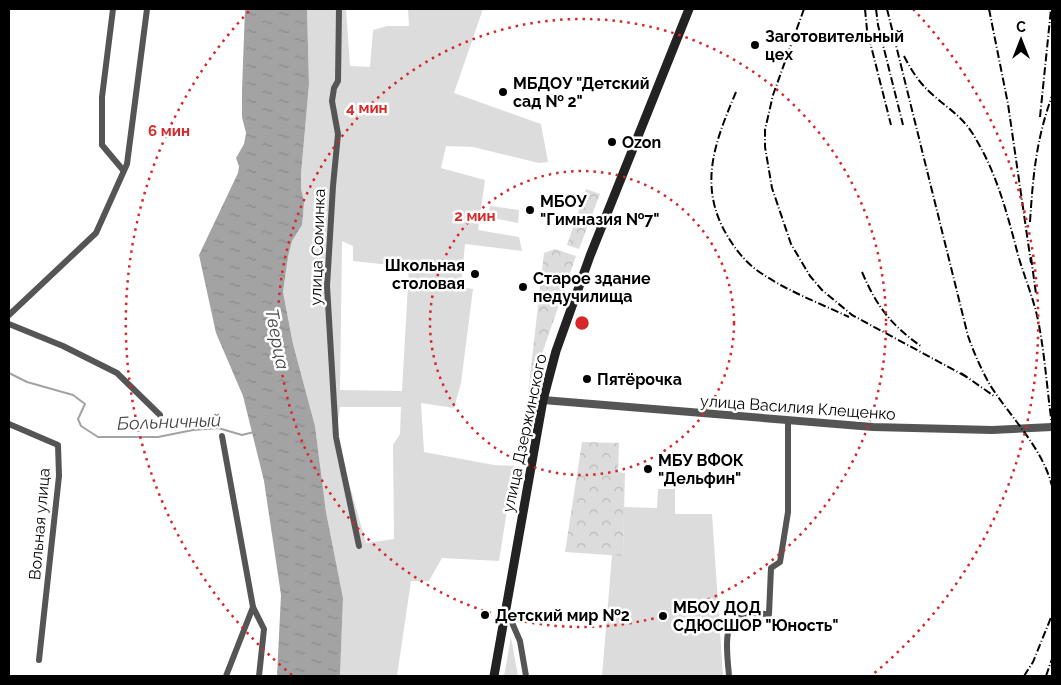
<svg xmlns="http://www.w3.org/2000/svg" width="1061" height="685" font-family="Raleway,sans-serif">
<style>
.green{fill:#dcdcdc;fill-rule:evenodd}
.forest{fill:url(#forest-crowns)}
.water{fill:url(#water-ripples)}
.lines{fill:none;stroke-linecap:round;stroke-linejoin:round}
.stream{stroke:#a3a3a3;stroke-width:2}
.minor{stroke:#555;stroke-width:6}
.tertiary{stroke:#555;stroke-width:8}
.secondary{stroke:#222;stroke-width:9}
.rail{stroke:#000;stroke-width:2;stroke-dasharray:8 2.5 1 2.5;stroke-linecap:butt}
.ring{fill:none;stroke:#d62828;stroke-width:2.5;stroke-dasharray:2.5 5}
.poi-dot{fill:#000;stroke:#fff;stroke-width:2}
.labels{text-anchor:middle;stroke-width:5;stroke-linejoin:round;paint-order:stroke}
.poi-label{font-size:16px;font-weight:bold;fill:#000;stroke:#fff;text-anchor:start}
.street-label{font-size:16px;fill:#000;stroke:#fff}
.water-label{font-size:18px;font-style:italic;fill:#444;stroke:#fff}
.centre{fill:#d62828;stroke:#fff;stroke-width:2.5}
.ring-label{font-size:15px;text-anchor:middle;font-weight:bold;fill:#d62828;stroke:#fff;stroke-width:5;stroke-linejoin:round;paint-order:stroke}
</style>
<defs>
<pattern id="forest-crowns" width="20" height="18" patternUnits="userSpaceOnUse" patternTransform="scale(1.25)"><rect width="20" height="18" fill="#dcdcdc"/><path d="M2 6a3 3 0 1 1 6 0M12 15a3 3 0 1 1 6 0" fill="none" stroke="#bbb"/></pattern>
<pattern id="water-ripples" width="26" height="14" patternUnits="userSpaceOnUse" patternTransform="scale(1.25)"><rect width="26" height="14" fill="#a3a3a3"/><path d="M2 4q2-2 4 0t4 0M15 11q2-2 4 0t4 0" fill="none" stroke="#8b8b8b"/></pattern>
</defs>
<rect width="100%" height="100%" fill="#fff"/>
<g class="green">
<path d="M 307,9 L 346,9 L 350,66 L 370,67 L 373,30 L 387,26 L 409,26 L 408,9 L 483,9 L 454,93 L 541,124 L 548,162 L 539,163 L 473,147 L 446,146 L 441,168 L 485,180 L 478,230 L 519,237 L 522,251 L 465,244 L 461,287 L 473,289 L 461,383 L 454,408 L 421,403 L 424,452 L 494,465 L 514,466 L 499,561 L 442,558 L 429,581 L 411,581 L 397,676 L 340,676 L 343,598 L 326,512 L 315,426 L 293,344 L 283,292 L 288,257 L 292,241 L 302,225 L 303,216 L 304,202 L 301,188 L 301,174 L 309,84 ZM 342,241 L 353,246 L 353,261 L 409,267 L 402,391 L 340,390 ZM 340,407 L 401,407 L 400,434 L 393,445 L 394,539 L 366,543 L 336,437 Z"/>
<polygon points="490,206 519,210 518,223 488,217"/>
<polygon points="658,489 675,489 675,514 712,514 723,676 602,676 612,555 623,555 624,507 657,508"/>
<polygon points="511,637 518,676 504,676"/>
</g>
<g class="forest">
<polygon points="586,189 600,194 579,249 567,245"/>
<polygon points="555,249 576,256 528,394 544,253"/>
<polygon points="582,442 619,443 618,472 625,473 623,556 565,552"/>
</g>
<polygon class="water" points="245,9 307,9 309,84 301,174 301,188 304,202 303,216 302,225 292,241 288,257 283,292 293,344 315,426 326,512 343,598 340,676 277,676 281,595 264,481 243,396 216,333 199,255 238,173 239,166 236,158 244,144 246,133 242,117 242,90"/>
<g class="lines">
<polyline class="stream" points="9,373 27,382 73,395 85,404 78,419 81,426 98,437 158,437 193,430 218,428 242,435 254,432"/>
<g class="minor">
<polyline points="113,9 102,97 102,145 123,170"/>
<polyline points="339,9 338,81 334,88 332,101 338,134 333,186 327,286 336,437 359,546"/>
<polyline points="9,315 96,233 127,164 147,9"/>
<polyline points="9,324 63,346 117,373 160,415"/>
<polyline points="9,424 58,445 59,476 39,660"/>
<polyline points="222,436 253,607 264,629 259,676"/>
<polyline points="506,609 520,641 526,676"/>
<polyline points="226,676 253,607"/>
<path d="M 729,676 C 728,661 722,625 737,616 C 746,611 759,614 769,614 L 771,568 L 780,562 L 788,512 L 788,421"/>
</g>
<polyline class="tertiary" points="543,400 873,427 992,430 1052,427"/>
<polyline class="secondary" points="494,676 543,400 556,351 590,256 689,9"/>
<g class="rail">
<polyline points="804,9 773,95 765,130 765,147 772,188 791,244 810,276 822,290 852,315 967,377"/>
<polyline points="865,9 867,30 891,125"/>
<polyline points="876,9 878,25 903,125"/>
<path d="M 887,9 L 968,336 C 974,353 981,369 990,385 C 1011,418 1042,447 1052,486"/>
<polyline points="989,9 1008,104 1031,263"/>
<path d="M 904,56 C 911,70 920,84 933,95 C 952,112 964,117 977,141 C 997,175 1007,213 1017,251 C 1023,274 1033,296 1038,320 C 1045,355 1047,390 1052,425"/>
<path d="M 736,92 C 715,142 697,186 728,237 C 737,252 749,266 764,275 C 790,292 821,304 849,317"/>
<polyline points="1040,117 1051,9"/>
<path d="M 1030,222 C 1033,176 1036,140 1052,96"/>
<polyline points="1031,257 1036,294"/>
<path d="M 862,272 C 877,307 891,325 922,347"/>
<polyline points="961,373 994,396"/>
<polyline points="1024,676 1033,662 1052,615"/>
<polyline points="1046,676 1052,659"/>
</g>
</g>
<g class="ring">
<circle cx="582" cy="323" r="152"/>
<circle cx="582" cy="323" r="304"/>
<path d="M292 675A456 456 0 0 1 251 9M913 9A456 456 0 0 1 872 675"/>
</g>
<g class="poi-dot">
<circle cx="755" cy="45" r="5"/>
<circle cx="503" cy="92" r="5"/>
<circle cx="612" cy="142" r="5"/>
<circle cx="530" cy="210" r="5"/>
<circle cx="475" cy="274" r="5"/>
<circle cx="523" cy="287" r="5"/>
<circle cx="587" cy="379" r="5"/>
<circle cx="648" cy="469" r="5"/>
<circle cx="485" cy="615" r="5"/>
<circle cx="663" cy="616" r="5"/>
</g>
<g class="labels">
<g class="poi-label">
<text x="765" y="42">Заготовительный<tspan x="765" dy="18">цех</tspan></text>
<text x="513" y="89">МБДОУ "Детский<tspan x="513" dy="18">сад № 2"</tspan></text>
<text x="622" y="148">Ozon</text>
<text x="540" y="207">МБОУ<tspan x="540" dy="18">"Гимназия №7"</tspan></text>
<text x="465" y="271" text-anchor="end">Школьная<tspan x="465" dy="18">столовая</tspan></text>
<text x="533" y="284">Старое здание<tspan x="533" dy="18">педучилища</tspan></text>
<text x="597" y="385">Пятёрочка</text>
<text x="658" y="466">МБУ ВФОК<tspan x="658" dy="18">"Дельфин"</tspan></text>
<text x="673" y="613">МБОУ ДОД<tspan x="673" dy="18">СДЮСШОР "Юность"</tspan></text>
<text x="495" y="621">Детский мир №2</text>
</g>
<g class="street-label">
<text transform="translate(317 247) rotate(-88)" y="6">улица Соминка</text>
<text transform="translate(798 407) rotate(4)" y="6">улица Василия Клещенко</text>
<text transform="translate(524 433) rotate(-78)" y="6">улица Дзержинского</text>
<text transform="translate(39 524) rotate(-85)" y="6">Вольная улица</text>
</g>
<g class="water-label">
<text transform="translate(277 339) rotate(79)" y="6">Тверца</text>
<text transform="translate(169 422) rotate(-2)" y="6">Больничный</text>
</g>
</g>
<circle cx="582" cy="323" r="8" class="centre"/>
<g class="ring-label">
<text x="367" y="113">4 мин</text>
<text x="169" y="136">6 мин</text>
<text x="475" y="221">2 мин</text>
</g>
<rect width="1061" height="685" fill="none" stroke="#000000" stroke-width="20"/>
<g transform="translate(1021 40)" stroke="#ffffff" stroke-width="4" paint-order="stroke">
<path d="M0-4L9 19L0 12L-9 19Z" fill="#000000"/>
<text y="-8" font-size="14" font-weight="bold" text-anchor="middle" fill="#000000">С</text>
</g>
</svg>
